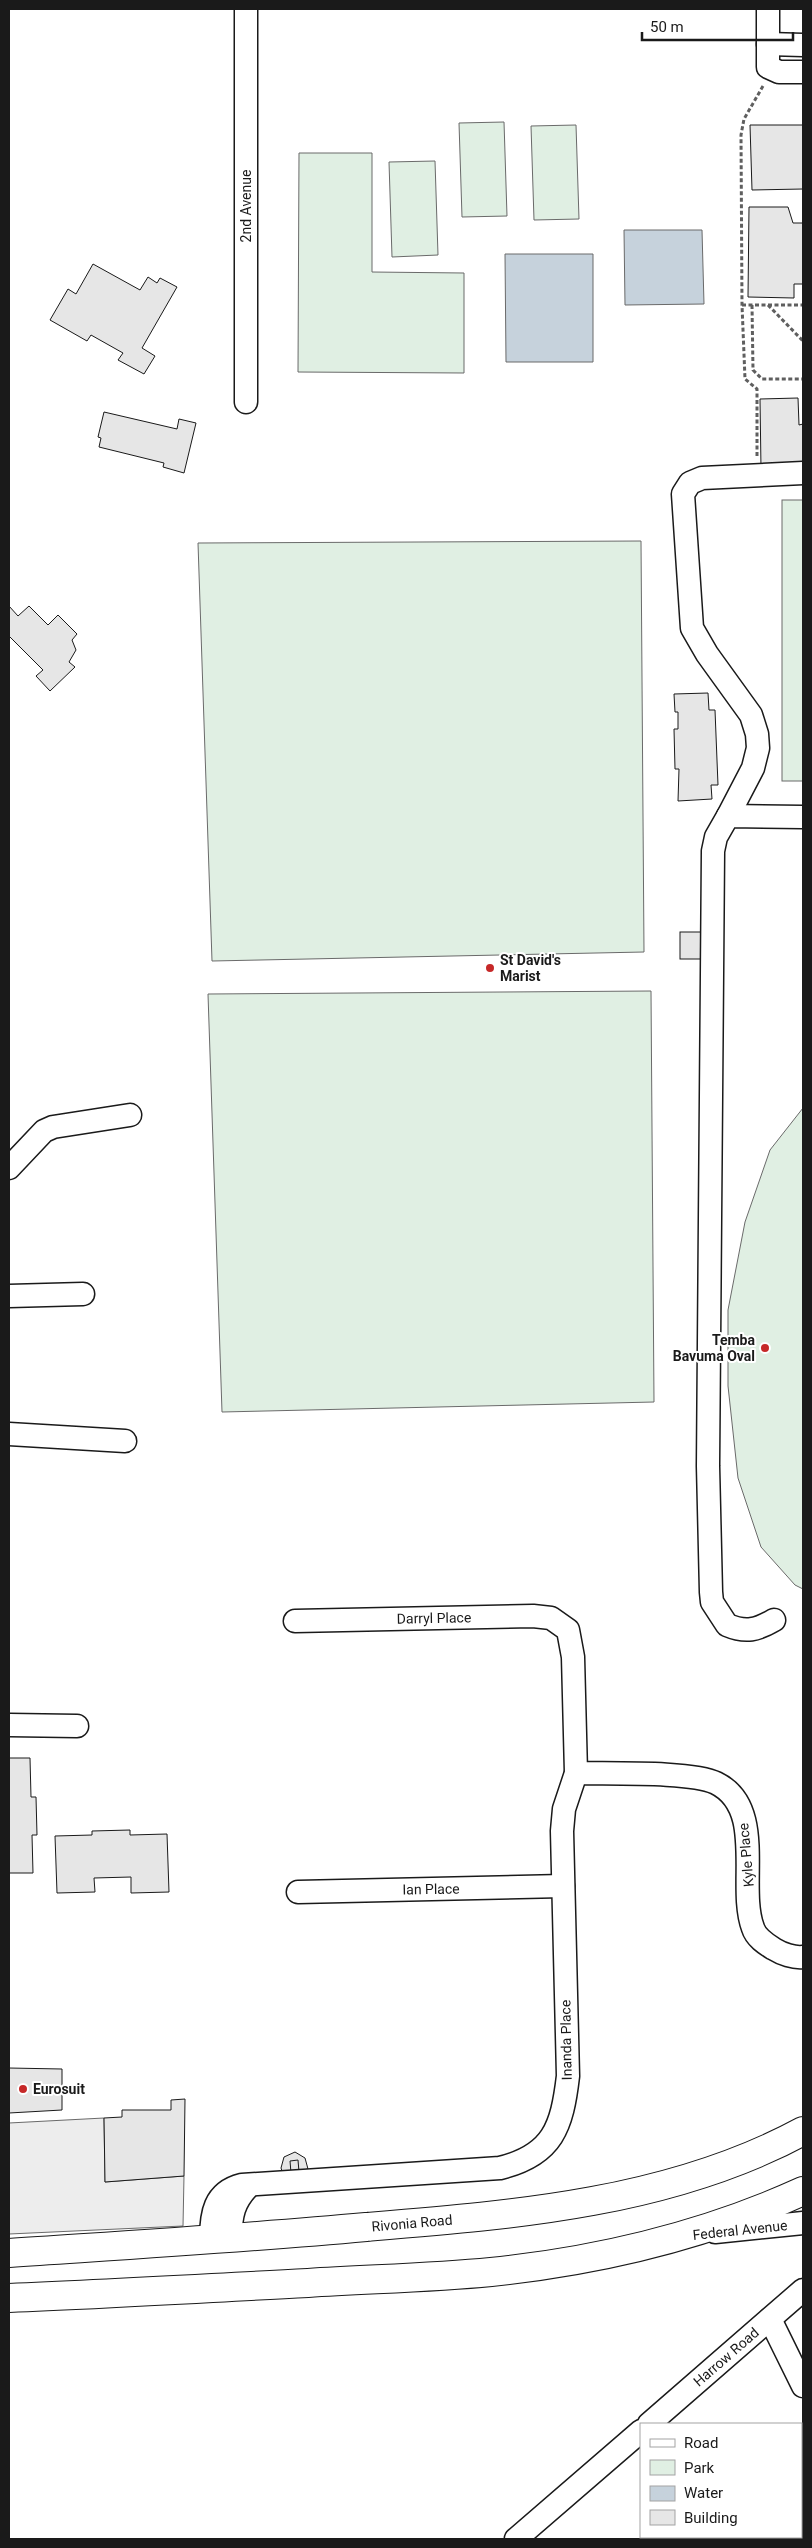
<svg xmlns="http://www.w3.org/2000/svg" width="812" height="2548" font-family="Roboto,sans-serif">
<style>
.green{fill:#e0efe3;stroke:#6a6a6a}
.parking{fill:#ededed;stroke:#6a6a6a}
.water{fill:#c6d2dc;stroke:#6a6a6a}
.building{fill:#e6e6e6;stroke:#1a1a1a}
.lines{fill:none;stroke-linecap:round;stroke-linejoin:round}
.minor-casing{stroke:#1a1a1a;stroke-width:25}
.major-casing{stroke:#1a1a1a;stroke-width:30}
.path{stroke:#5f5f5f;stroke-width:3;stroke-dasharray:4 2.5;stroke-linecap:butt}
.minor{stroke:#fff;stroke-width:22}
.major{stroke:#fff;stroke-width:28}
.poi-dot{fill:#c62828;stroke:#fff;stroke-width:2}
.labels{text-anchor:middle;stroke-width:4;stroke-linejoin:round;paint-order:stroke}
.street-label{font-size:14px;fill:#1a1a1a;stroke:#fff}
.poi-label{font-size:14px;font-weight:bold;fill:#1a1a1a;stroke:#fff;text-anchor:start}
</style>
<rect width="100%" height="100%" fill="#fff"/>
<g class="green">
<polygon points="504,122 507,216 462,217 459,123"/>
<polygon points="576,125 579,219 534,220 531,126"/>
<polygon points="299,153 372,153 372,272 464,273 464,373 298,372"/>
<polygon points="435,161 438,255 392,257 389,162"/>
<rect x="782" y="500" width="21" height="281"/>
<polygon points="641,541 644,952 212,961 198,543"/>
<polygon points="651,991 654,1402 222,1412 208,994"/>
<polygon points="803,1108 803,1589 795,1585 761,1547 738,1478 728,1386 728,1310 745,1222 770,1150"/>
</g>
<polygon class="parking" points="104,2118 105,2182 184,2176 183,2226 9,2234 9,2123"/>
<g class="water">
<polygon points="624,230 702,230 704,304 625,305"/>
<polygon points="505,254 593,254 593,362 506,362"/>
</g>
<g class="building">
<polygon points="750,125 803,125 803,189 752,190"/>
<polygon points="749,207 788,207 793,223 803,223 803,284 794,284 794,298 748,297"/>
<polygon points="93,264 140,290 148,277 157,283 160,278 177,287 142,348 155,356 144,374 118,360 123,353 91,335 87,341 50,320 68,289 76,294"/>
<polygon points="798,398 799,425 803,424 803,468 761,469 760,399"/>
<polygon points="104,412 177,429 179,419 196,423 184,473 163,467 164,463 99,447 101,438 98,437"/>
<polygon points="9,606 18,616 29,606 48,625 58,615 77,634 72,640 76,650 69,662 75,667 50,691 36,676 43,670 9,636"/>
<polygon points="708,693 709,710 715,710 718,785 711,785 712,799 678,801 679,769 675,769 674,729 678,729 678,712 675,712 674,694"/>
<rect x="680" y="932" width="23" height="27"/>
<polygon points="9,1758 30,1758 31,1797 36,1797 37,1835 32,1835 33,1873 9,1873"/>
<polygon points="130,1830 130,1835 167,1834 169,1892 131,1893 131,1877 94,1878 95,1892 57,1893 55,1836 92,1835 92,1831"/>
<polygon points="9,2068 62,2069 62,2110 9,2113"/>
<polygon points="185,2099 184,2176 105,2182 104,2118 122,2117 122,2110 171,2110 171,2100"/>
<polygon points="295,2152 305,2158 308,2169 283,2174 281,2168 284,2157"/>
<polygon points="298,2160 299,2172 291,2173 290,2161"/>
</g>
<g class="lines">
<g class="minor-casing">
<g id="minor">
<polyline points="768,9 768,67 779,72 803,72"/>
<polyline points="768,44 803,45"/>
<polyline points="246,402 246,9"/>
<polyline points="728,816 753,768 758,748 757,734 751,715 707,654 692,628 683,494 690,483 702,478 803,473"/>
<polyline points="9,1168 44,1131 53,1127 130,1115"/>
<polyline points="9,1296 83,1294"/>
<polyline points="9,1434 125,1441"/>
<path d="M 774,1620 C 757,1630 746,1633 727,1625 L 712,1602 L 711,1592 L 708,1466 L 713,851 L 716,837 L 728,816 L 803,817"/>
<polyline points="9,1725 77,1726"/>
<path d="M 576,1773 C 607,1774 692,1771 716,1783 C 767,1808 737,1886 753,1928 C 756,1938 766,1944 774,1949 C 782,1954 794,1958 803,1957"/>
<polyline points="298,1892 563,1886"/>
<polyline points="715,2232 803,2223"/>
<path d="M 230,2239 C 231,2215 233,2202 250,2185"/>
<path d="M 211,2240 C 211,2214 214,2192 242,2185 L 500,2168 C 553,2155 562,2127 568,2076 L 562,1831 L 564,1809 L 576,1773 L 573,1657 L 568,1630 L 551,1618 L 533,1616 L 295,1621"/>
<polyline points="770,2319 803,2386"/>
<polyline points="649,2424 803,2290"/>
<polyline points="778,2537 781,2539"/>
<polyline points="516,2539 641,2431"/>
</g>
</g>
<g class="major-casing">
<g id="major">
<path d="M 9,2253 C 128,2245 247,2238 366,2227 C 514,2215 670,2203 803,2131"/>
<path d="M 9,2298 C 109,2294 209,2288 308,2283 C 369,2279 430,2278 491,2272 C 597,2261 706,2235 803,2191"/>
</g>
</g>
<g class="path">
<polyline points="742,305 803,305"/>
<polyline points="752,305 753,370 762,379 803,379"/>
<polyline points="768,305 803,341"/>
<polyline points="757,456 757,389 745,379 742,305 741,135 744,119 763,86"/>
</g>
<use href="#minor" class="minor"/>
<use href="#major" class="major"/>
</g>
<g class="poi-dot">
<circle cx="490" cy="968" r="5"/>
<circle cx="765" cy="1348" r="5"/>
<circle cx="23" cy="2089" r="5"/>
</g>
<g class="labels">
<g class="street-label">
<text transform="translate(246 206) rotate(-90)" y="5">2nd Avenue</text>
<text transform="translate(434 1618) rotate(-1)" y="5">Darryl Place</text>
<text transform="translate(746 1855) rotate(-95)" y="5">Kyle Place</text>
<text transform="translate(431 1889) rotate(-1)" y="5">Ian Place</text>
<text transform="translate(566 2040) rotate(-91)" y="5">Inanda Place</text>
<text transform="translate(412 2223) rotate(-5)" y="5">Rivonia Road</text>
<text transform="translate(740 2230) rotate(-6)" y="5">Federal Avenue</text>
<text transform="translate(726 2357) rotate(-41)" y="5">Harrow Road</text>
</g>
<g class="poi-label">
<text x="500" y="965">St David's<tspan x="500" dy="16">Marist</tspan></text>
<text x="755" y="1345" text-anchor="end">Temba<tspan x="755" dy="16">Bavuma Oval</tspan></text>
<text x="33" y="2094">Eurosuit</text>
</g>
</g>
<rect width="812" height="2548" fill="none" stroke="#1a1a1a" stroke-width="20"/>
<rect x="640" y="2423" width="162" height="115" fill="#ffffff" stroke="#a3a3a3"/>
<rect x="650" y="2439" width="25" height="8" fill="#ffffff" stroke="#a3a3a3"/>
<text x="684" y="2448" font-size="15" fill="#1a1a1a">Road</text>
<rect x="650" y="2460" width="25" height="15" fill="#e0efe3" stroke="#a3a3a3"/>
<text x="684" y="2473" font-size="15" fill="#1a1a1a">Park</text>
<rect x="650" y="2486" width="25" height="15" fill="#c6d2dc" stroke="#a3a3a3"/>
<text x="684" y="2498" font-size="15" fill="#1a1a1a">Water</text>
<rect x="650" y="2510" width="25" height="15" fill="#e6e6e6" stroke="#a3a3a3"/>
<text x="684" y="2523" font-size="15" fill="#1a1a1a">Building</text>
<path d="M642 32v8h151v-8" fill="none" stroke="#1a1a1a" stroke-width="2.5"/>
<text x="650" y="32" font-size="15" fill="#1a1a1a" stroke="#ffffff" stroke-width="4" paint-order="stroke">50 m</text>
</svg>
